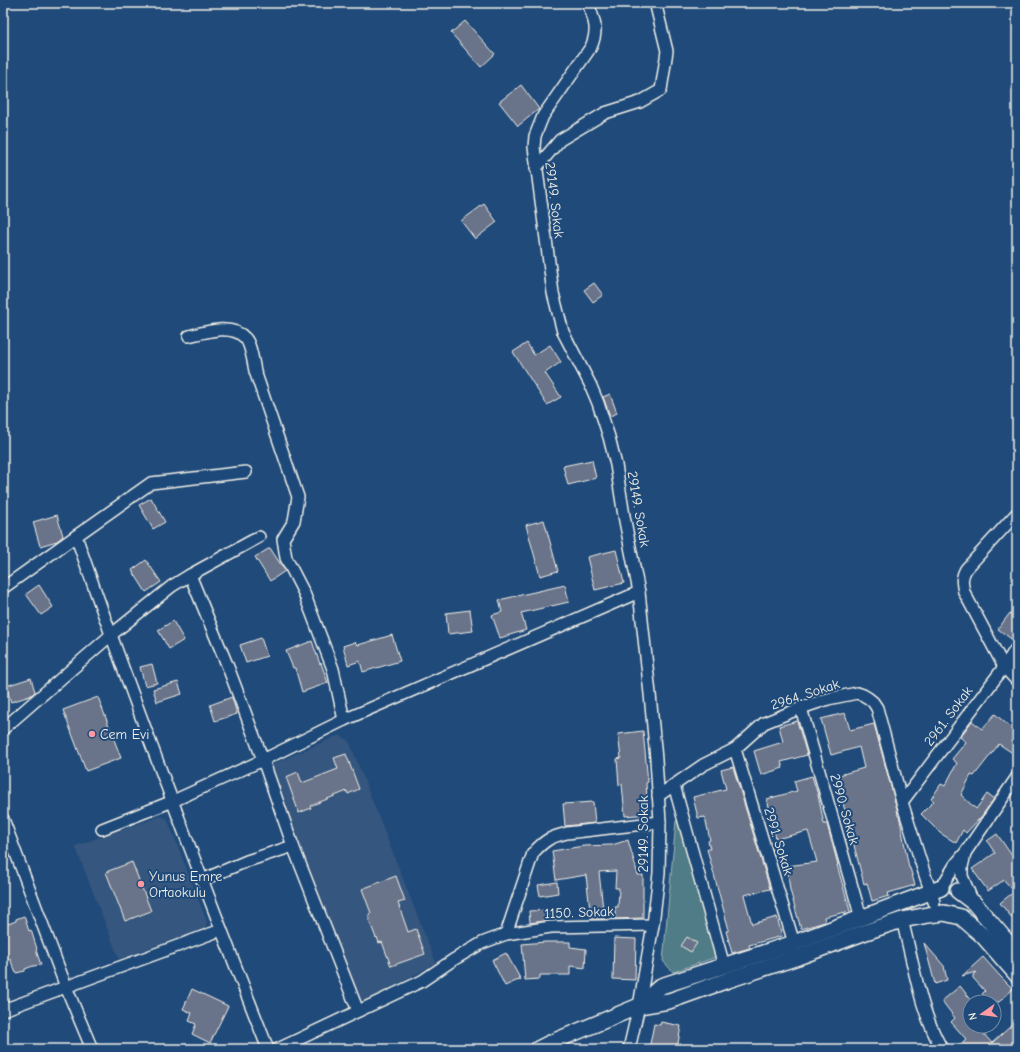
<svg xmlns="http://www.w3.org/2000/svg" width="1020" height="1052" font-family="'Comic Neue',sans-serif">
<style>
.built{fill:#35567e}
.green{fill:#4f7c86;stroke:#a2b6b7}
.building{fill:#697389;stroke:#f4f1e8}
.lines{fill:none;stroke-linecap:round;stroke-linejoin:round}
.minor-casing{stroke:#f4f1e8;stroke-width:14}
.major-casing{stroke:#f4f1e8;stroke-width:18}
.minor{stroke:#1f4a7a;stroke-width:11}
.major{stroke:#1f4a7a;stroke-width:15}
.poi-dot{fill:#ff9aa2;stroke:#1f4a7a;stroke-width:1.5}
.labels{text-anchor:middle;stroke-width:4;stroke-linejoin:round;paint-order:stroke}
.street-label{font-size:14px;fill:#f4f1e8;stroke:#1f4a7a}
.poi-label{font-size:14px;fill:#f4f1e8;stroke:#1f4a7a;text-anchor:start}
</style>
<rect width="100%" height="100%" fill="#1f4a7a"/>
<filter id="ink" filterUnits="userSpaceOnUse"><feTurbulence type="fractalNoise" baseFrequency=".025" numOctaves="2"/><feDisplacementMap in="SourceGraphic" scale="8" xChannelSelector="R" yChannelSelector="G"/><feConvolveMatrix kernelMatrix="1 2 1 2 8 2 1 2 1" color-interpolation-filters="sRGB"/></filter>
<g filter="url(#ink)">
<g class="built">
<polygon points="339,735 349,741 436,963 366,1002 360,999 316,887 272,774 273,764"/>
<polygon points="161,816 167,818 207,922 205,928 119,959 75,846"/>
</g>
<polygon class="green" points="679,820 716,957 673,972 663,961 676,821"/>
<g class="building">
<polygon points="465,21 495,54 481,67 451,33"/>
<polygon points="521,85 539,109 518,126 499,102"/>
<polygon points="484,204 497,222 475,239 461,221"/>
<polygon points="594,283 603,295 593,302 584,290"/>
<polygon points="527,343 534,355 550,345 561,362 545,373 561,397 547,405 513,352"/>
<polygon points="610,394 617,413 610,416 603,397"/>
<polygon points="592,460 596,478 568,485 563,466"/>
<polygon points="151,498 165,522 153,529 139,505"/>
<polygon points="57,515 63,536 57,541 40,546 33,522"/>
<polygon points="544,520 558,571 540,576 526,525"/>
<polygon points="270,548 285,571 270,581 255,557"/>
<polygon points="616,550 624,583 595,590 587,557"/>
<polygon points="146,560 161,582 146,592 132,570"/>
<polygon points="39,585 53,607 41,615 26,594"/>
<polygon points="565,585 569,602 521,613 526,630 500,638 492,615 502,612 499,600"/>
<polygon points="470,610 473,631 448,634 446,613"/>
<polygon points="1010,613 1017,618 1017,640 1014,641 998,629"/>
<polygon points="173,621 184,640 169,649 158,630"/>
<polygon points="392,635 400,661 363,672 360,661 348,665 343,646 355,642 358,645"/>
<polygon points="261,638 267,656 246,663 240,645"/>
<polygon points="312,641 320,664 321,663 328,683 302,692 295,668 293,668 286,651"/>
<polygon points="152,664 157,683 145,686 140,667"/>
<polygon points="31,678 35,692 30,696 11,702 6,686"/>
<polygon points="178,682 182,694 157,702 153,689"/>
<polygon points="98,697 121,758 86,771 63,710"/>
<polygon points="232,697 237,714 215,721 210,705"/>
<polygon points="845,713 850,730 874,724 897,809 898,816 899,816 900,820 909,868 910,868 915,885 888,893 889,896 872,901 867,883 864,884 836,776 864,768 859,747 831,755 821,719"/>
<polygon points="995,714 1017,733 1017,756 999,744 974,776 971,775 961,795 976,809 987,794 994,799 981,817 966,833 963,830 956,843 940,833 921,814 934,801 931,799 941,784 945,786 957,763 952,759 966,742 960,737 972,721 982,729"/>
<polygon points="797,721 807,755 781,762 783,768 761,775 754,751 783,742 779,726"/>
<polygon points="643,731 648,782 646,783 648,814 625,816 622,784 619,785 617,759 621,758 618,734"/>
<polygon points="346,754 359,789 348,794 347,791 310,806 311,808 299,813 286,777 298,772 302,783 338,769 334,758"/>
<polygon points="733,767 770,889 744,895 752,924 777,917 782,936 749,945 750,948 732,953 726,931 729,930 707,849 710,849 708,841 710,840 705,817 698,818 693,797 726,789 721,770"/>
<polygon points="812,776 818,795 824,824 827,824 838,865 837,865 850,911 824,917 825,922 801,929 790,890 787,866 817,862 808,831 776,839 767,799 797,791 794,781"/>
<polygon points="593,802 595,823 565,826 563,804"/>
<polygon points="997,834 1017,863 1017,885 1012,889 1004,880 988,891 972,869 995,853 987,841"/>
<polygon points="628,840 638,875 643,875 643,918 615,919 615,907 618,907 619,888 615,888 616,871 599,872 604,919 591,919 586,875 556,880 552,851 584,846 612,845"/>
<polygon points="132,862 151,911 125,921 106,872"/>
<polygon points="396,876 405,901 398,903 408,932 416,929 425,954 391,966 382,942 379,943 377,937 376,938 369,920 370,920 369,914 371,913 362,889"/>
<polygon points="557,882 558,893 540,896 538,885"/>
<polygon points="1011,894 1017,901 1017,924 1000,903"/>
<polygon points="549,910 549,920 530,923 529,911"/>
<polygon points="24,916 29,931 31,930 37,949 36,950 41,965 33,966 25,969 25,971 16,973 10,959 8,959 3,943 3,923 8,924 16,921 16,919"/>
<polygon points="687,937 697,943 691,952 681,946"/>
<polygon points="614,938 636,939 635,980 613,979"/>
<polygon points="545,942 570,942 570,947 586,949 585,968 570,966 570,975 540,975 540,979 525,980 522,944"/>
<polygon points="924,943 944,966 947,980 935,984"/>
<polygon points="506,953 521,980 516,981 505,986 492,960"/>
<polygon points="983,957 1000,976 1013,989 999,1002 989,1002 982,994 985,991 973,978 973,975 976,972 962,976"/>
<polygon points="960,986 972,1001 970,1002 970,1026 976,1026 992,1043 1011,1026 1017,1026 1017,1049 986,1049 983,1046 979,1049 955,1049 966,1039 951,1022 955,1018 942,1001"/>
<polygon points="192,989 228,1006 210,1043 192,1034 196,1024 189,1021 192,1013 183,1009"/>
<polygon points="661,1022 681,1026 677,1049 649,1049 654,1024 660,1025"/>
</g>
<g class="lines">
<g class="minor-casing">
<g id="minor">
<path d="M 588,3 C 594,20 599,29 591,47 L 543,116 L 535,136 L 534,147 L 553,293 L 563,332 L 590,384 L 598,403 L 609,437 L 616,465 L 624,516 L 639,592 L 650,694 L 656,759 L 660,822 L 659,873 L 653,925 L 639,1006 L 629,1049"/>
<polyline points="536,168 560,140 605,113 640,102 661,90 667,51 656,6 657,3"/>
<path d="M 189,336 C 205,332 232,323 245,338 C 251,344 253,362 255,371 L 298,497 L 294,521 L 283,539 L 286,558 L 304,593 L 333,669 L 344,720"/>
<path d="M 246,472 L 151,483 L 76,536 C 136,708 201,879 268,1049"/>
<path d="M 1017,513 L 966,569 C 961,578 962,582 964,592 L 1004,667 L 1017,681"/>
<polyline points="190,575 228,667 263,760 293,846 358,1011"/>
<polyline points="3,588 76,536"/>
<polyline points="801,708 861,918"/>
<polyline points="3,729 111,635 172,586 190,575 259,537"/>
<polyline points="735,749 794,943"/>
<polyline points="674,785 724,966"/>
<polyline points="658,796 703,765 735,749 764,723 801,708 828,699 857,693 863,695 868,698 873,702 877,708 902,802 923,869 934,902"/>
<polyline points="902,802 1004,667 1017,647"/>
<polyline points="3,819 66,987 92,1049"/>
<polyline points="102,829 173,801 263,760 344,720 639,592"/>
<polyline points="965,854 962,867 962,876 972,900"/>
<polyline points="202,880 247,861 293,846"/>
<polyline points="941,888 955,865 965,853 1017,777"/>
<path d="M 902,920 C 914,964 919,1009 942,1049"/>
<polyline points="506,934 551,927 653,925"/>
<polyline points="3,1010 221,930"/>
<path d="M 278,1049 L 422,981 L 453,960 L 482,943 L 506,934 L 533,853 C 545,840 550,837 567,833 L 660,822"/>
</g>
</g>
<g class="major-casing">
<g id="major">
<polyline points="958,891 974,903 1017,953"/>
<polyline points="639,1006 661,986 794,943 941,888"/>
<polyline points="538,1049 550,1043 639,1006 669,1001 728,980 798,957 863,933 902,920 928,915 944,913 961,917 983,936 1017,975"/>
</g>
</g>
<use href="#minor" class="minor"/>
<use href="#major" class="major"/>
</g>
</g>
<g class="poi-dot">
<circle cx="92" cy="734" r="4"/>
<circle cx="141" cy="884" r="4"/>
</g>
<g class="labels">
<g class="street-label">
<text transform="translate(555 200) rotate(83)" y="5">29149. Sokak</text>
<text transform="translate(639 509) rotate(80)" y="5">29149. Sokak</text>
<text transform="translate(805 694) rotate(-18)" y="5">2964. Sokak</text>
<text transform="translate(948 716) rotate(-53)" y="5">2961. Sokak</text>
<text transform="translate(845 809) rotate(74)" y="5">2990. Sokak</text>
<text transform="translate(643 834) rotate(-90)" y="5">29149. Sokak</text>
<text transform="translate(779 841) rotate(73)" y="5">2991. Sokak</text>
<text transform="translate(579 912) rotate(-2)" y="5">1150. Sokak</text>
</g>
<g class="poi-label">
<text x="100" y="739">Cem Evi</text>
<text x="149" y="881">Yunus Emre<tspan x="149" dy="16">Ortaokulu</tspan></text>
</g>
</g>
<rect width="1020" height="1052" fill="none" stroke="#1f4a7a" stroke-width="16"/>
<rect x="8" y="8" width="1004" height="1036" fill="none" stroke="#f4f1e8" stroke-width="1.5" filter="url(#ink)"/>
<g transform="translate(982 1014) rotate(256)"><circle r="19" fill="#1f4a7a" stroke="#748da6"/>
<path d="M0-3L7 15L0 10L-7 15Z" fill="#ff9aa2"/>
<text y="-6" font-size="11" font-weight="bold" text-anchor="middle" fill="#f4f1e8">N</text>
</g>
</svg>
